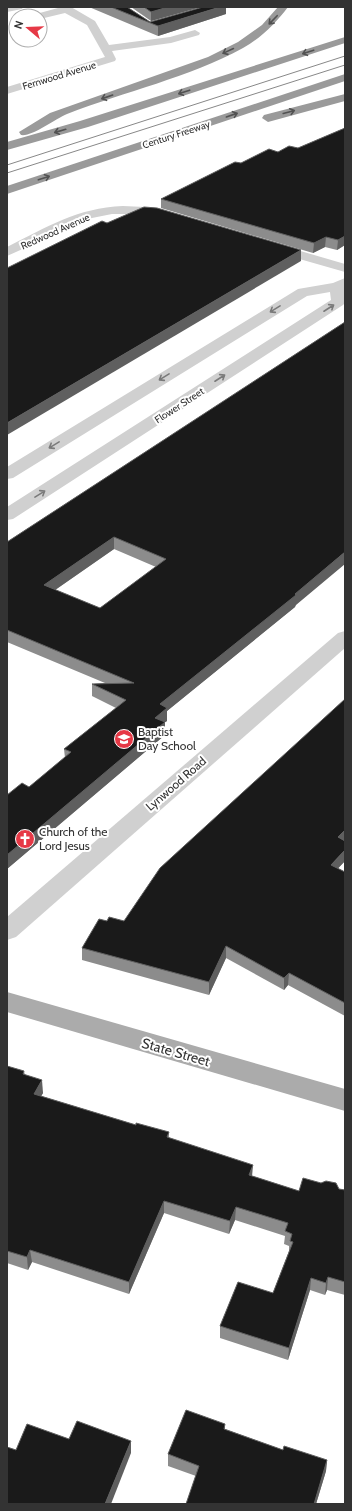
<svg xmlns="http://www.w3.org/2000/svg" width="352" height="1511" font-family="Cabin,sans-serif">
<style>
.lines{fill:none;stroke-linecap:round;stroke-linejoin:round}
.minor{fill:#d0d0d0;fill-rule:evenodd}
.major{fill:#ababab;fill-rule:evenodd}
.highway{fill:#9a9a9a;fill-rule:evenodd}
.tram{stroke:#888;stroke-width:1}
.wall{fill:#8c8c8c;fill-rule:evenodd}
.shaded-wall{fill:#5f5f5f}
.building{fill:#1a1a1a;stroke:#5f5f5f;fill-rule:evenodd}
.oneway{stroke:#525252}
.oneway2{stroke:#7a7a7a}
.labels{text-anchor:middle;stroke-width:4;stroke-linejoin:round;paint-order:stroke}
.far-street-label{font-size:10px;fill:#333;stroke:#fff}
.poi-label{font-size:12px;fill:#333;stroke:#fff;text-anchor:start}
.street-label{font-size:12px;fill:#333;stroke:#fff}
.near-street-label{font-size:14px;fill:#333;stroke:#fff}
</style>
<rect width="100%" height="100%" fill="#fff"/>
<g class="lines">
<g class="minor">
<polygon points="7,7 23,7 22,9 7,12"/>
<polygon points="57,7 71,7 95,21 109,45 170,37 195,30 200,33 199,35 171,43 112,51 116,59 115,61 7,94 7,87 105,57 87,25 65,13 40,19 40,16 35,16 36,14 58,8"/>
<path d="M 123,206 L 145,207 L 172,213 L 174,216 L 172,219 L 167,220 L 134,214 L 112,214 L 92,218 L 7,256 L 7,247 C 47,227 77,208 123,206 Z"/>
<polygon points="273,243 345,264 345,272 268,250 266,247 268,244"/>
<polygon points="345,278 345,303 343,305 13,519 7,520 7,507 331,300 330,292 307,296 13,478 7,479 7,467 298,289 333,283"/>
<polygon points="345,631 345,648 16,937 7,940 7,917 338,633"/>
</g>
<polygon class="major" points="7,992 345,1089 345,1111 7,1012"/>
<g class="highway">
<path d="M 278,7 L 288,7 C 276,23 261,38 243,48 C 188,78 126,91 67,114 C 55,119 32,137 21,135 L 19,132 L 50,113 L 208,57 L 238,42 L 262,25 Z"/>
<polygon points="345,37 345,43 88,127 7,150 7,142 80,121"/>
<polygon points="345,74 345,81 7,194 7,186"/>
<polygon points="345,94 345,101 268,122 262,118 264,115"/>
</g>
<g class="tram">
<polyline points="7,165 345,56"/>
<polyline points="7,173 345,65"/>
</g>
</g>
<g class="wall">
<polygon points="89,7 127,7 150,22 226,14 158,36"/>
<polygon points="131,7 201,7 151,21"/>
<polygon points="345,128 345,245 337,250 325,247 313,253 161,208 161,199 241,163 278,152 298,148"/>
<path d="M 345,322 L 295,607 L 167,711 L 167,721 L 165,722 L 165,735 L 7,869 L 7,795 L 29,787 L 65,758 L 64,749 L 116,708 L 92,696 L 92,684 L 105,683 L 7,642 L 7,542 ZM 114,549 L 156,567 L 100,608 L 55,590 Z"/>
<polygon points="345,861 338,868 345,872 345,1016 288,985 284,990 226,958 209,995 82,960 82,948 107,921 124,921"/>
<polygon points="7,1066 24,1071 25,1075 43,1093 41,1096 136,1125 169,1132 169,1138 252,1176 299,1191 339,1189 345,1190 345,1295 327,1290 325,1295 310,1290 288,1360 220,1338 220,1326 273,1293 289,1251 289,1246 284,1244 285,1236 235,1220 229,1234 164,1213 129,1294 32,1262 28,1270 7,1263"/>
<polygon points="225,1424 225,1429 283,1450 327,1460 326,1471 316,1504 186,1504 196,1476 168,1466 168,1454"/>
</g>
<g class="shaded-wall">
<polygon points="168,7 201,7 151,21 151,12"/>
<polygon points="220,7 226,7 226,14 158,36 158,26"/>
<polygon points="345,236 345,245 337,250 338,240"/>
<polygon points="326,237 325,247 313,253 314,243"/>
<polygon points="301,250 301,261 7,435 7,423"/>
<polygon points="114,537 114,549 45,597 44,585"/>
<polygon points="345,552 345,564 296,605 295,607 167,711 167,721 164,723 165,722 165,735 7,869 7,855 155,718 160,704"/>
<polygon points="345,830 345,841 338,837"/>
<polygon points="345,850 345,861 330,877 331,865"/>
<polygon points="226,946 226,958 209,995 209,982"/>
<polygon points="289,973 288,985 284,990 284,978"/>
<polygon points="42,1080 43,1093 35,1107 34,1094"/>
<polygon points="253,1165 252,1177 249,1175"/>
<polygon points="164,1201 164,1213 129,1294 129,1282"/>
<polygon points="236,1207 235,1220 229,1234 230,1221"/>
<polygon points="30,1250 32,1262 28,1270 27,1257"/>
<polygon points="328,1277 327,1290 325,1295 326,1283"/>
<polygon points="311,1278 310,1290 288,1360 289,1348"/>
<polygon points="131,1441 131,1453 111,1504 105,1504"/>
<polygon points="327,1460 326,1471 316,1504 314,1504"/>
</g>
<g class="building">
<polygon points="111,7 127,7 150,22 203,7 220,7 158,26"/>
<polygon points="144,7 168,7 151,12"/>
<polygon points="345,128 345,236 338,240 326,237 314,243 161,199 235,162 241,163 269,149 278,152 289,146 298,148"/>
<polygon points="144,207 157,208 301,250 7,423 7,268 102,221 107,223"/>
<path d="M 345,322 L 345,552 L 295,594 L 296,595 L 160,704 L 167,708 L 155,718 L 165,722 L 7,855 L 7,795 L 22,783 L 29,787 L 71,752 L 64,749 L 126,700 L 92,684 L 134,683 L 7,630 L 7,542 ZM 114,537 L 166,559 L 100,608 L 44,585 Z"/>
<polygon points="345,699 345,830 338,837 345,841 345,850 331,865 345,872 345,1003 289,973 284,978 226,946 209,982 82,948 99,919 107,921 109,917 124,921 160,868"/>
<polygon points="7,1066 24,1071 23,1074 42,1080 34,1094 136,1125 136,1123 169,1132 167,1137 253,1165 249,1175 299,1191 303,1178 321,1183 326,1181 336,1183 339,1189 345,1190 345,1282 328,1277 326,1283 311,1278 289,1348 220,1326 238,1282 273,1293 293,1242 290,1241 292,1234 285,1231 288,1223 236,1207 230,1221 164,1201 129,1282 30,1250 27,1257 7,1251"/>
<polygon points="186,1410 225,1424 224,1429 283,1450 284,1446 327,1460 314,1504 186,1504 199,1466 168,1454"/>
<polygon points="77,1421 131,1441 105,1504 7,1504 7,1447 16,1450 27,1424 69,1439"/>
</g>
<defs><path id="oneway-shaft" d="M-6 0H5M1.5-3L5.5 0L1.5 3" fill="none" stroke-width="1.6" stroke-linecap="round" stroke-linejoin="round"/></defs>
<g class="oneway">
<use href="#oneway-shaft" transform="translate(273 20) rotate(134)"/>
<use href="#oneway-shaft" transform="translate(228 51) rotate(155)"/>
<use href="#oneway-shaft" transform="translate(308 52) rotate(162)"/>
<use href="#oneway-shaft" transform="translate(184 92) rotate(162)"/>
<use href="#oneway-shaft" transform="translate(107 97) rotate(161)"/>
<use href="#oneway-shaft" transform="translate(289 112) rotate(-15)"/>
<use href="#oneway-shaft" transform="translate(232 115) rotate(-19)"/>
<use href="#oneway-shaft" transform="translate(60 131) rotate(164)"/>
<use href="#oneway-shaft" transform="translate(44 178) rotate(-18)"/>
</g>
<g class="oneway2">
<use href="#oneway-shaft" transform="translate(329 308) rotate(-33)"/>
<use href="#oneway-shaft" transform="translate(275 309) rotate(148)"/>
<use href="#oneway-shaft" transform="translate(164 377) rotate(148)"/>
<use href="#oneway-shaft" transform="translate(220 378) rotate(-33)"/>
<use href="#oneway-shaft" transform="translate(54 445) rotate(149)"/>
<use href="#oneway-shaft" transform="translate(40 494) rotate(-32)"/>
</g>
<defs>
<g id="school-disc" transform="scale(1)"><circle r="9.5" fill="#e63946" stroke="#fff"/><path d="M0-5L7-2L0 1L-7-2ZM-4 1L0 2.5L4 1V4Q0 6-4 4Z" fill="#fff"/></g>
<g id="church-disc" transform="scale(1)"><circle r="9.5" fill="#e63946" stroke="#fff"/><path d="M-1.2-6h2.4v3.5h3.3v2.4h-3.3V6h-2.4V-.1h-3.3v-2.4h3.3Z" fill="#fff"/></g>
</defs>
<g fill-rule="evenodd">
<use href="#school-disc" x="124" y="739"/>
<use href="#church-disc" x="25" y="839"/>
</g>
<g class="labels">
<g class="far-street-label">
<text transform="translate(59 75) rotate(-17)" y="4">Fernwood Avenue</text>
<text transform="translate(176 134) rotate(-18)" y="4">Century Freeway</text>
<text transform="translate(55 231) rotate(-24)" y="4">Redwood Avenue</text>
<text transform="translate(179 405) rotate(-33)" y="4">Flower Street</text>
</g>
<g class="poi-label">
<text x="138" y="736">Baptist<tspan x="138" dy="14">Day School</tspan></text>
<text x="39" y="836">Church of the<tspan x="39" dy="14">Lord Jesus</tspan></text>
</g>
<g class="street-label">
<text transform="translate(176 784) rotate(-41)" y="4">Lynwood Road</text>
</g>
<g class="near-street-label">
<text transform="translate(176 1052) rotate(16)" y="5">State Street</text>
</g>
</g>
<rect width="352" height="1511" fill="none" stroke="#333333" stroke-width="16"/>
<g transform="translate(28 28) rotate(289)"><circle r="19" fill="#ffffff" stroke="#adadad"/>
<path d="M0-3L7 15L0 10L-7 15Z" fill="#e63946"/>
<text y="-6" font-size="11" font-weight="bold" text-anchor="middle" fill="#333333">N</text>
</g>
</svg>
